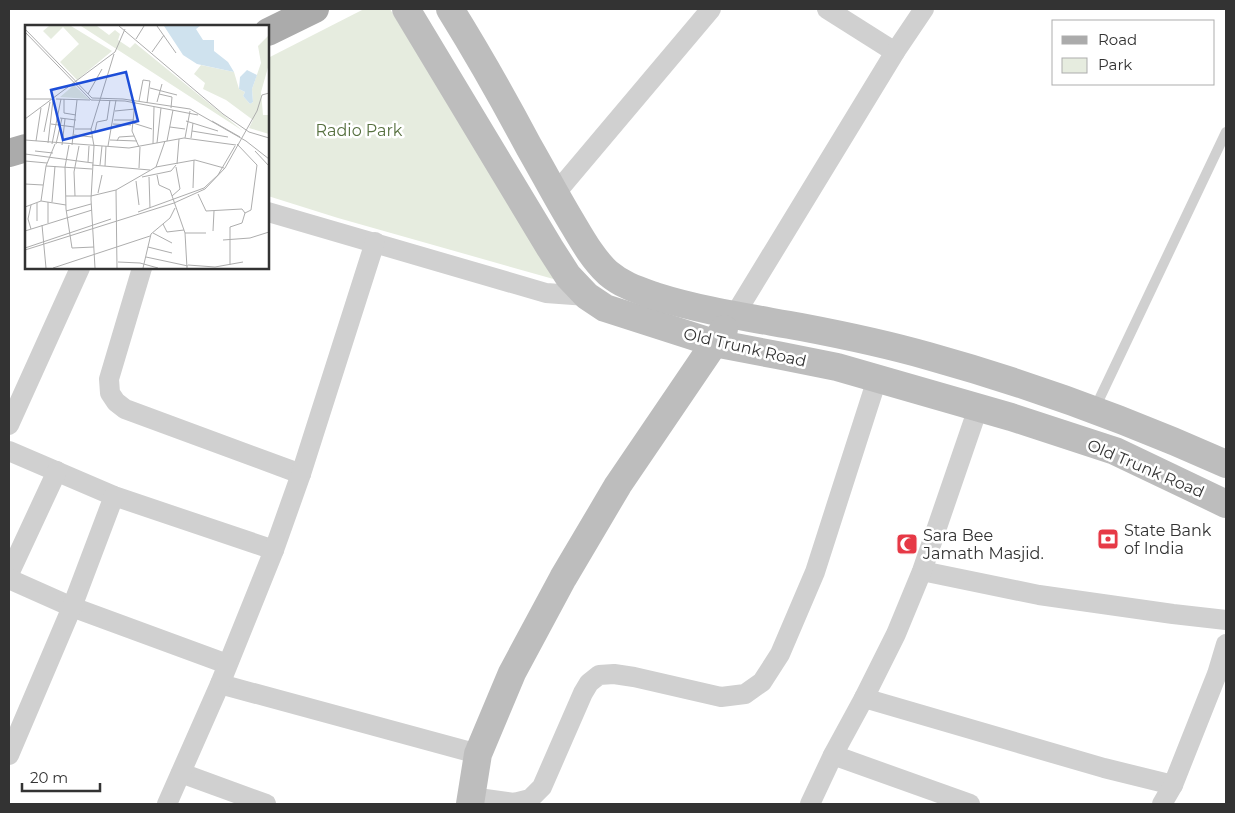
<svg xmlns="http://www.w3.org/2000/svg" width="1235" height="813" font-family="Montserrat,sans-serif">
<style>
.green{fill:#e6ecdf}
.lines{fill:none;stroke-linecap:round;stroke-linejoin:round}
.lane{stroke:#d0d0d0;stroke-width:10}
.street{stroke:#d0d0d0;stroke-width:20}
.secondary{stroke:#bdbdbd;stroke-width:28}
.primary{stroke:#ababab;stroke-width:28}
.labels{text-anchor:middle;stroke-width:5;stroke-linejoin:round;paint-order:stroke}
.park-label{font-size:16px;fill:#56703f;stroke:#fff}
.street-label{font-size:16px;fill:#333;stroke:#fff}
.poi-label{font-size:16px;fill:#333;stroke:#fff;text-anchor:start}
.inset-road{fill:none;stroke:#adadad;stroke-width:1}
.view{fill:#1d4ed8;fill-opacity:0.15;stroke:#1d4ed8;stroke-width:2.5}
.inset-edge{fill:none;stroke:#333;stroke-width:2.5}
</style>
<rect width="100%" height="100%" fill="#fff"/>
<polygon class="green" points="364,9 390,9 557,280 338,218 268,196 268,58"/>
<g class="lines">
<polyline class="lane" points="1095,408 1226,132"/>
<g class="street">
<polyline points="827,9 895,52"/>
<polyline points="555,194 711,9"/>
<polyline points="268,212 546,293 587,296"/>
<polyline points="142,268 109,379 110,393 116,402 125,409 301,474"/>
<polyline points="734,316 895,52 924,9"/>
<polyline points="9,425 80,268"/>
<polyline points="9,451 114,496 274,550"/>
<polyline points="922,571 1039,595 1173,614 1226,620"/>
<polyline points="9,574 57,471"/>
<polyline points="9,579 72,607 227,664"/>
<polyline points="220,684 478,754"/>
<polyline points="864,698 1104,768 1173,785"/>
<polyline points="9,755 72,607 114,496"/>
<polyline points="833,755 970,804"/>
<polyline points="181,773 266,804"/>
<polyline points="471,797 514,803 530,799 542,787 583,693 589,683 599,675 614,674 634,677 721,697 745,694 762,682 780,654 815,572 877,379"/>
<polyline points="167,804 220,684 274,550 301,474 375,242"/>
<polyline points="810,804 833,755 864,698 896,634 922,571 978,408"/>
<polyline points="1162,804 1173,785 1217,674 1226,644"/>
</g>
<g class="secondary">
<polyline points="406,9 550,248 568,276 587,296 605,308 714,343 777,355 837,367 1011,417 1115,451 1226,504"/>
<path d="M 450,9 C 478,54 504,100 529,147 C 544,173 558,200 574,226 C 584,243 594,260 608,273 C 622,285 638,290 655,296 C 702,311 752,318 801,327 C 843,335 886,344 928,356 C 1029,384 1130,421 1226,464"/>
<polyline points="470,804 478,754 512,673 563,578 618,485 724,329"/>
</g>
<g class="primary">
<polyline points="268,32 315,9"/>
<polyline points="9,153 26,148"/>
</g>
</g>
<defs>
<g id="bank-square" transform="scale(1.125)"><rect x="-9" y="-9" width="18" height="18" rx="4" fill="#e63946" stroke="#fff"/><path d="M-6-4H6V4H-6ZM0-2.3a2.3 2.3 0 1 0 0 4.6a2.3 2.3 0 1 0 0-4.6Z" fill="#fff"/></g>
<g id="mosque-square" transform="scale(1.125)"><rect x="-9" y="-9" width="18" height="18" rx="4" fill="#e63946" stroke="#fff"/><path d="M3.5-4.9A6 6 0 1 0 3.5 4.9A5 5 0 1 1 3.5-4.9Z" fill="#fff"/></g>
</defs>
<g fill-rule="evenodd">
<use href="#bank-square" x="1108" y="539"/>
<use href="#mosque-square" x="907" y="544"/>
</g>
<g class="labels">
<g class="park-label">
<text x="359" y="136">Radio Park</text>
</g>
<g class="street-label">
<text transform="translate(745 347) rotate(13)" y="6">Old Trunk Road</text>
<text transform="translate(1146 468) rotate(23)" y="6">Old Trunk Road</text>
</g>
<g class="poi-label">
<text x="1124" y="536">State Bank<tspan x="1124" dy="18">of India</tspan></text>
<text x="923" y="541">Sara Bee<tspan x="923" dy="18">Jamath Masjid.</tspan></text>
</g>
</g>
<g transform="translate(25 25)">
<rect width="244" height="244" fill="#fff"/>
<path d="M 24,1 L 46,1 L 87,26 L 52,55 L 35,37 L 54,19 L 38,2 L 26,14 L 18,6 ZM 56,1 L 72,1 L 84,10 L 90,5 L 95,9 L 93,15 L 105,23 L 110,18 L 218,106 ZM 244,10 L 244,39 L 236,67 L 238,90 L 244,90 L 244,109 L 224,103 L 228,95 L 201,75 L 178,64 L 180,58 L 169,49 L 176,40 L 209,47 L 214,64 L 220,67 L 218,71 L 225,79 L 228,77 L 227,64 L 236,38 L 233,21 ZM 49,60 L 64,74 L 35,72 Z" fill="#e6ecdf"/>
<path d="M 139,1 L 175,1 L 171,4 L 178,15 L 189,15 L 189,26 L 203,37 L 209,47 L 172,39 L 158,30 ZM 222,45 L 232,50 L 227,64 L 228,77 L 225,79 L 218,71 L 220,67 L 214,64 L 215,52 Z" fill="#cfe2ee"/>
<path class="inset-road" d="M 94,1 L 198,89 L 224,107 L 244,113M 132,1 L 151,28M 0,4 L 67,73 L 98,74 L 165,84 L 221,116M 0,7 L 66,75 L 100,76 L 173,90M 111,14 L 119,1M 127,27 L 139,10M 125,63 L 152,70M 63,69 L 77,44M 134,69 L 147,72 L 146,83M 0,74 L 26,74M 31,74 L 65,75M 39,74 L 39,88 L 51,90M 114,76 L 118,55 L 125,56 L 122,78M 110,77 L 107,106 L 114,122M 132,77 L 137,59M 90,86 L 110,84M 35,93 L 51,95M 0,94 L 90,27 L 100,4M 89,95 L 109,95M 161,96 L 193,106M 187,96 L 215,112M 108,98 L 127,104M 26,99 L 49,102M 88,99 L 106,100M 145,102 L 160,104M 50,104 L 66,104M 167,106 L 203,112M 19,107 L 25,77M 67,107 L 70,106 L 72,97 L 82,95 L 85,75M 49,110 L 67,112M 160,113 L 165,86M 166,113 L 168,98M 0,115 L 104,123 L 159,113 L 211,120M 85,115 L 112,116M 11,116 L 16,83M 92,116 L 94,112 L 109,111M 142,116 L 148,85M 221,116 L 244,134M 23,118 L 28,75M 132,118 L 136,83M 27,119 L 36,74M 31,119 L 37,93M 128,119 L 129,82M 212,119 L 232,140 L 226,185 L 220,188M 37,120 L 40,94M 44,120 L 40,142 L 41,184 L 47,223 L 69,222M 47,120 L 52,75M 83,121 L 91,75M 10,126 L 28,128M 230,126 L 244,141M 0,129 L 68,138M 0,136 L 22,138M 63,137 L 64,121M 152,139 L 154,114M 67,140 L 125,145M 75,140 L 77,121M 21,141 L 67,144M 80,141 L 81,121M 131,142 L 140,116M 114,143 L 115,122M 132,150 L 134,160 L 145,165 L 160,208 L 162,243M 117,152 L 146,146 L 151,140M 124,152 L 125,183M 111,156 L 114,180M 0,159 L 18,160M 168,163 L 169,135M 73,168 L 77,150M 173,169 L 181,186 L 217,184 L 220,188M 41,171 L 66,171 L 91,165M 50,171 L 49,147 L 54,121M 147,171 L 155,164 L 151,142M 16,176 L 21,141 L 30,119M 27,177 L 30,141M 6,180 L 3,194 L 6,204M 0,182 L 16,176 L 41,180M 41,186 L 66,179M 113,187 L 179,163 L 193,150 L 210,121M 12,196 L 12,178M 23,198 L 23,177M 138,199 L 142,207 L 159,205M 17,200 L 21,243M 0,206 L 67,185M 188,206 L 189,186M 128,208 L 147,218M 160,208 L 181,208M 198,215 L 225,213 L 244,207M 123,222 L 147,228M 0,223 L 86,194M 0,225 L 149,178 L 180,164 L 200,143 L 232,86 L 237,70 L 244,68M 121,232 L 163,241M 93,237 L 115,238 L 133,243M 163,240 L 190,242 L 218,237M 205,240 L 205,202 L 217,198 L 220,188M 28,243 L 125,211M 70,243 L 66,174 L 69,121 L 66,104 L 89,29M 92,243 L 91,165 L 131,142 L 170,135 L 199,143M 118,243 L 126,209 L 145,193 L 150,183"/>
<path class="view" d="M 101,47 L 113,96 L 38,115 L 26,65 Z"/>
<rect width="244" height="244" class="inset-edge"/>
</g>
<rect width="1235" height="813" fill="none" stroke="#333333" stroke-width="20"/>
<rect x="1052" y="20" width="162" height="65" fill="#ffffff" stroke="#adadad"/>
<rect x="1062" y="36" width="25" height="8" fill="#ababab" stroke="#adadad"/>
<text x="1098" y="45" font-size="15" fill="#333333">Road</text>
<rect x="1062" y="58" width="25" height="15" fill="#e6ecdf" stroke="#adadad"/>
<text x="1098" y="70" font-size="15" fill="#333333">Park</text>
<path d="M22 783v8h78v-8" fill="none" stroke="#333333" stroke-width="2.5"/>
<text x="30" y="783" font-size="15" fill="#333333" stroke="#ffffff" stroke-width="4" paint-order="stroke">20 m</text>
</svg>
